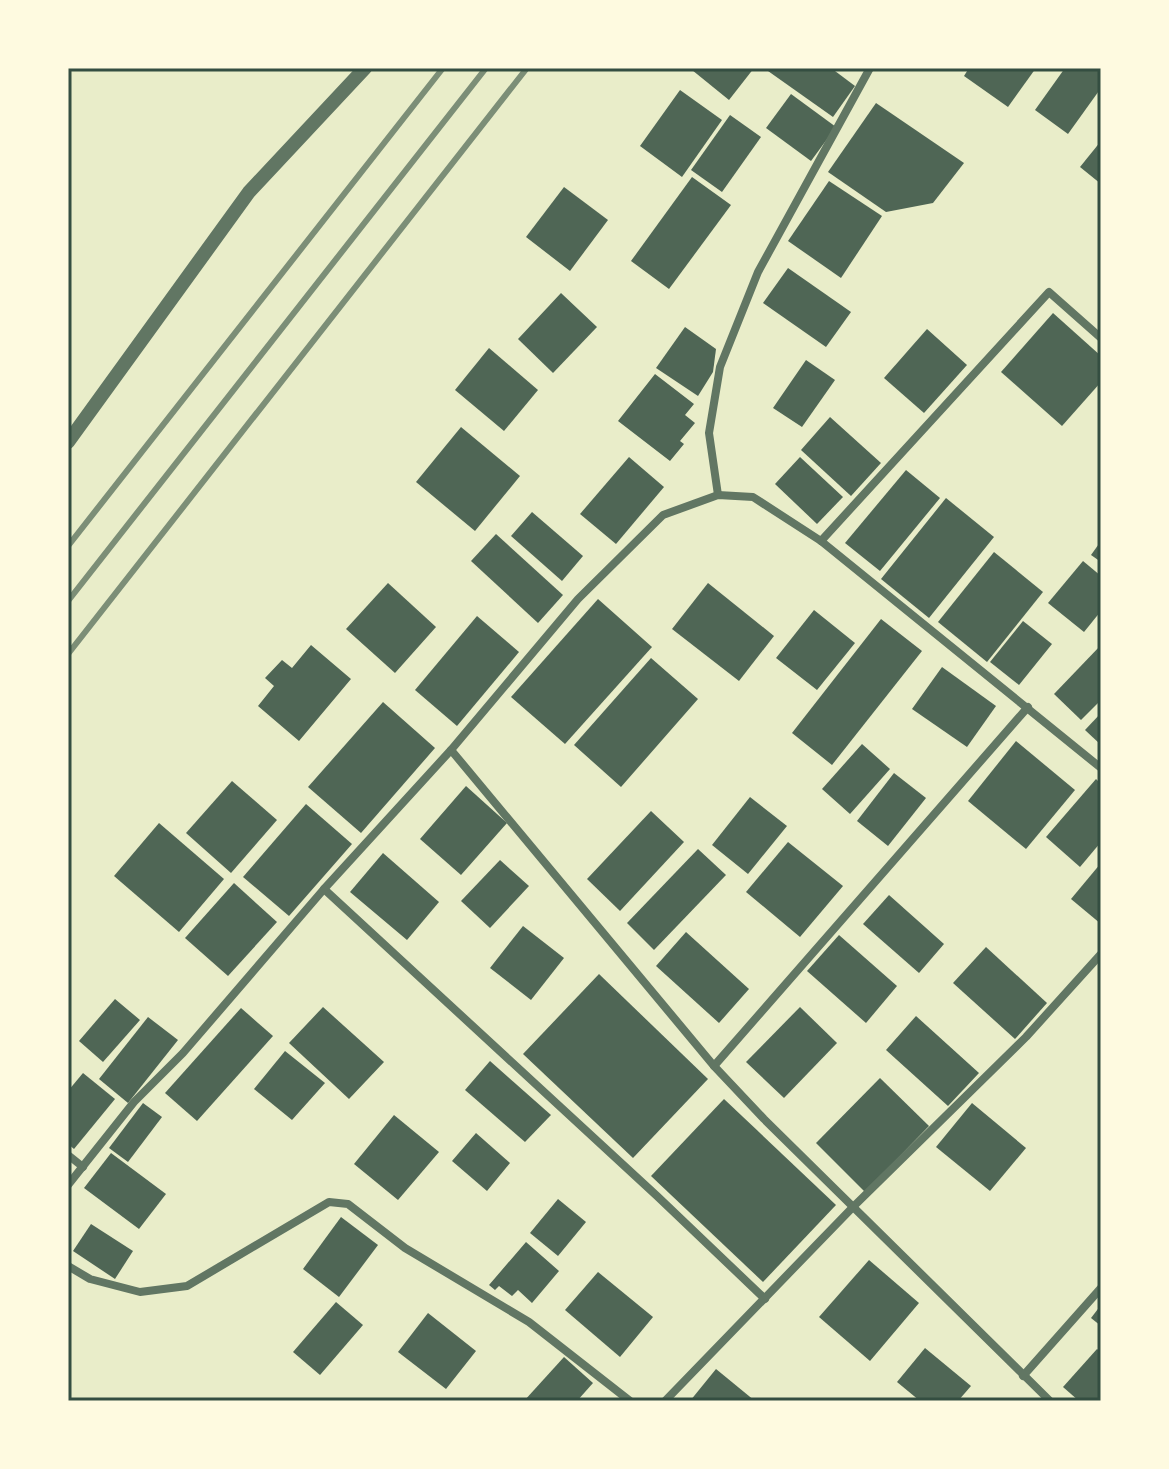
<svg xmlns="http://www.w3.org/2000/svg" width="1169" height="1469" font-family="'Source Serif 4',serif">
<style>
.building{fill:#4f6655}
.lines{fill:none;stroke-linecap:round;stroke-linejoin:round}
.minor{stroke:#617663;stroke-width:8}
.tertiary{stroke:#617663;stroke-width:14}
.rail{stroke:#7c8e77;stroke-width:6}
.neatline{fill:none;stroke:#344e41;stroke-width:3}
</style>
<rect width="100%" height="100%" fill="#e9edc9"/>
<g class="building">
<polygon points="693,68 754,68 729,100 692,70"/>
<polygon points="770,68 831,68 855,86 833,117 768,71"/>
<polygon points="969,68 1036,68 1008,107 964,76"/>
<polygon points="1065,68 1101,68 1101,88 1068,134 1035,110"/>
<polygon points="680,90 722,120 682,177 640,146"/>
<polygon points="791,94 836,127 811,161 766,128"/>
<polygon points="876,103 964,163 933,203 886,212 828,172"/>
<polygon points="730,115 761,137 722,192 691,170"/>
<polygon points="1101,141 1101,184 1080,167"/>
<polygon points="692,177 731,205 669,289 631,261"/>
<polygon points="829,181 882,216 841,278 788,241"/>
<polygon points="564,187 608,220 570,271 526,237"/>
<polygon points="788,268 851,312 826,347 763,303"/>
<polygon points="561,293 597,327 553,373 518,339"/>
<polygon points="1053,313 1101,356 1101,382 1062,426 1001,372"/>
<polygon points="685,327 716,349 713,372 698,396 656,368"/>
<polygon points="927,329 967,365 924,413 884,378"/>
<polygon points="489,348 538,390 504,431 455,390"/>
<polygon points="806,360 835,380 802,427 773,408"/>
<polygon points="655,374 694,404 685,415 695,423 680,441 684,444 670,461 618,421"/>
<polygon points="830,417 881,463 851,496 801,450"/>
<polygon points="461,427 520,476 475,531 416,482"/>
<polygon points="629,457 664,487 616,544 580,514"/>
<polygon points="800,457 843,497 817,524 775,484"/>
<polygon points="906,470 940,498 880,571 845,543"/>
<polygon points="946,498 994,537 929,618 881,579"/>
<polygon points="532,512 583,556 562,581 511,536"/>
<polygon points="496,534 563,595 538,623 471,561"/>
<polygon points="1101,541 1101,562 1091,555"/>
<polygon points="994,552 1043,592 987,662 938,622"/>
<polygon points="1083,561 1101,576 1101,611 1084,632 1048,603"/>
<polygon points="388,583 436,627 395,673 346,629"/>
<polygon points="708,583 774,636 739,681 672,629"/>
<polygon points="598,599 652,647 565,744 511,697"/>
<polygon points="814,610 855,643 817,690 776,658"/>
<polygon points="477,616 519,652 457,726 415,690"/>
<polygon points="881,619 922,651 832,765 792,733"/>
<polygon points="1023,621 1052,644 1019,685 990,662"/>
<polygon points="311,645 351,679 299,741 258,706 274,686 265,678 282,660 292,668"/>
<polygon points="1101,645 1101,700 1081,720 1054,694"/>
<polygon points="651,658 698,699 621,787 574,745"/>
<polygon points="942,667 996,706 967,747 912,709"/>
<polygon points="383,702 435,748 361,833 308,787"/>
<polygon points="1101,713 1101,745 1085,730"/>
<polygon points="1016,741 1075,790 1026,849 968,801"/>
<polygon points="862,744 890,769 850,814 822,789"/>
<polygon points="894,773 926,798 888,846 857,821"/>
<polygon points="1096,779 1101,784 1101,842 1080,867 1046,837"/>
<polygon points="232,781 277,820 231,873 186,833"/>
<polygon points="466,786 507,823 461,875 420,839"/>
<polygon points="750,797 787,826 748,874 712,845"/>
<polygon points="306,804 352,844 289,916 243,877"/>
<polygon points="651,811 684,842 620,911 587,879"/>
<polygon points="159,823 224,879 179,932 114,876"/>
<polygon points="788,842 843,886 800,937 746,892"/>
<polygon points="698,849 726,875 654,950 627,923"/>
<polygon points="383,853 439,902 407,940 350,892"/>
<polygon points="500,860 529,886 490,928 461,901"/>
<polygon points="1101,863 1101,924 1071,899"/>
<polygon points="234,883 277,922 228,976 185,938"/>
<polygon points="889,895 944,944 919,973 863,924"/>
<polygon points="523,926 564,958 531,1000 490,968"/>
<polygon points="686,932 749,989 719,1023 656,966"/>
<polygon points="839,935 897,986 866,1023 807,971"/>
<polygon points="986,947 1047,1003 1015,1039 953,983"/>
<polygon points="599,974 708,1079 633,1158 523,1054"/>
<polygon points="115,999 140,1020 103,1062 79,1041"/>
<polygon points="323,1007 384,1062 349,1099 289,1043"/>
<polygon points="800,1007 837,1043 784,1098 746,1062"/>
<polygon points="241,1008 273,1036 197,1121 165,1093"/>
<polygon points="916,1016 979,1073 948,1106 886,1050"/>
<polygon points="148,1017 178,1040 128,1103 99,1079"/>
<polygon points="285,1051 325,1083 292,1120 254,1089"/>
<polygon points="490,1061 551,1115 525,1142 465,1090"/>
<polygon points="83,1073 115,1099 74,1149 68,1144 68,1091"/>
<polygon points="880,1078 929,1126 865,1192 816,1143"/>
<polygon points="724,1099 836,1205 763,1282 651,1176"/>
<polygon points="143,1103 162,1117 128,1162 109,1148"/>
<polygon points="972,1103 1026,1148 990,1191 936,1147"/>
<polygon points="394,1115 439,1152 398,1200 354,1164"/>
<polygon points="476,1133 510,1163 487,1191 452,1161"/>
<polygon points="111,1153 166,1194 139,1229 84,1188"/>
<polygon points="558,1199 586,1222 558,1256 530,1233"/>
<polygon points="341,1217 378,1245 339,1297 303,1269"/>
<polygon points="91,1224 133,1251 115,1279 73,1251"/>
<polygon points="526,1242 559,1271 532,1303 518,1290 512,1296 499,1286 495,1290 489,1285"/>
<polygon points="869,1260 919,1303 870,1361 819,1317"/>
<polygon points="598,1272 653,1317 620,1357 565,1310"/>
<polygon points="336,1302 363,1325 320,1375 293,1352"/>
<polygon points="1101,1305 1101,1326 1091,1318"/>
<polygon points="428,1313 476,1351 446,1389 398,1352"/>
<polygon points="925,1348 971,1386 958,1401 920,1401 897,1382"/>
<polygon points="1097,1349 1101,1352 1101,1401 1079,1401 1063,1387"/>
<polygon points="564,1357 593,1383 577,1401 524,1401"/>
<polygon points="716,1369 755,1401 690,1401"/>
</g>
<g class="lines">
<g class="minor">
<polyline points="718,495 709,433 720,367 758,272 870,68"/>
<polyline points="821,541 1049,292 1101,338"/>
<polyline points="451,750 714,1066 764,1119 1050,1401"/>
<polyline points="324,889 657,1196 765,1299"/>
<polyline points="714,1066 1028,707"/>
<polyline points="68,1155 83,1167"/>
<polyline points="68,1185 134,1102 183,1053 324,889 451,750 578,599 663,515 718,495 753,497 821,541 1101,768"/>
<polyline points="68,1266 90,1279 140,1292 187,1286 329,1202 348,1204 405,1248 529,1322 630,1401"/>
<polyline points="1023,1376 1101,1288"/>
<polyline points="665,1401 853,1207 1026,1037 1101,954"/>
</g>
<polyline class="tertiary" points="68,442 249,192 365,68"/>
<g class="rail">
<polyline points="68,546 443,68"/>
<polyline points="68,601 486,68"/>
<polyline points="68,654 527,68"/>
</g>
</g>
<rect width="1169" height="1469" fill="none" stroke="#fefae0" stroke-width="140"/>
<rect x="70" y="70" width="1029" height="1329" class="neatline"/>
</svg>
